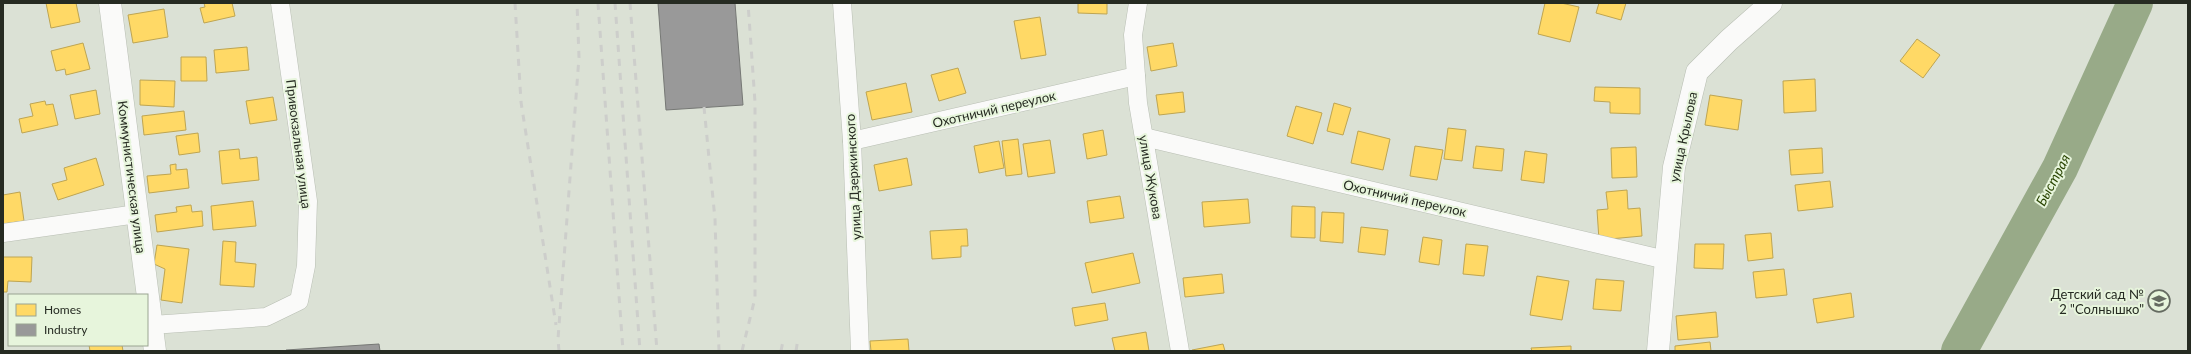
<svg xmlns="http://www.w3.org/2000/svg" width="2191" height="354" font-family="Lato,sans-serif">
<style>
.homes{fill:#ffd966;stroke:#bea552}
.industry{fill:#999;stroke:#767875}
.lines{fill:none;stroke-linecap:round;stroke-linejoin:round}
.river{stroke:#98aa88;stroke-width:36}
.street-casing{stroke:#b8beb3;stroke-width:19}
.secondary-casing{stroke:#b8beb3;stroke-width:23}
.street{stroke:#fafaf9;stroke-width:18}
.secondary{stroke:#fafaf9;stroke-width:22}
.rail{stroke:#cdcecb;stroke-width:3;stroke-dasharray:7 7;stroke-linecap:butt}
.labels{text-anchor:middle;stroke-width:4;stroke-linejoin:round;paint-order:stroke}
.street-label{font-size:13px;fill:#262b22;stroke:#e7f5dc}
.poi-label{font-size:13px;fill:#262b22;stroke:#e7f5dc;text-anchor:end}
.water-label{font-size:14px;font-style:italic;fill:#284300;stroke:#e7f5dc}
</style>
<rect width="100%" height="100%" fill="#dbe1d5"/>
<g class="homes">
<polygon points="46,3 76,3 80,22 51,28"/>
<polygon points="204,3 232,3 235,16 204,23 200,8 205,7"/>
<polygon points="1078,3 1107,3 1107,14 1078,13"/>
<polygon points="1545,3 1561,3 1579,7 1570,42 1538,34"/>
<polygon points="1599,3 1626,3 1621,20 1596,13"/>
<polygon points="164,9 168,37 133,43 128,15"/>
<polygon points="1040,17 1046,55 1021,59 1014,21"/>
<polygon points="1917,39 1940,55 1923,78 1900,61"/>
<polygon points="83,43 90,69 66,75 65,69 56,71 51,51"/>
<polygon points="1173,43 1177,66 1151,71 1147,47"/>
<polygon points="247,47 249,70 216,73 214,50"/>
<polygon points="181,57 206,57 207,81 181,81"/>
<polygon points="958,68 966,93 939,101 931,75"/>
<polygon points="1815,79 1816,111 1784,113 1783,81"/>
<polygon points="140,80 175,81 174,107 140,105"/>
<polygon points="906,83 912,112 872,120 866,92"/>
<polygon points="1595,87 1640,88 1640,114 1610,113 1610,102 1594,101"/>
<polygon points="96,90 100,114 75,119 70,95"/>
<polygon points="1183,92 1185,112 1159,115 1156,95"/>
<polygon points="1710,95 1742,100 1738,130 1705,125"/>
<polygon points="273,97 277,120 250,124 246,101"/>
<polygon points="45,101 46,105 53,104 58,125 22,133 19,119 33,116 30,104"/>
<polygon points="1334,103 1351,108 1343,135 1327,131"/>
<polygon points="1296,106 1322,113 1313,144 1287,136"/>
<polygon points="184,111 186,130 144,135 142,116"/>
<polygon points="1448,128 1466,130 1462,161 1444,159"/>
<polygon points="1103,130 1107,155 1087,159 1083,134"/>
<polygon points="1358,131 1390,139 1383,170 1351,163"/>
<polygon points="198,133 200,152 179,155 176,136"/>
<polygon points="1018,139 1022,174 1006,176 1002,141"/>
<polygon points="1050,140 1055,173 1028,177 1023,144"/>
<polygon points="999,141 1004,168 979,173 974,146"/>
<polygon points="1415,146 1443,150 1437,180 1410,176"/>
<polygon points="1476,146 1504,149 1502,171 1473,168"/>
<polygon points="1636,147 1637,177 1612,178 1611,148"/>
<polygon points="1822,148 1823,173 1791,175 1789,150"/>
<polygon points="239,149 240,159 257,157 259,180 222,184 219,151"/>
<polygon points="1525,151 1547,154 1544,183 1521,180"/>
<polygon points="96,158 104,185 58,200 52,184 67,180 64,168"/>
<polygon points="907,158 912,185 879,191 874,165"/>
<polygon points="176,164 176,170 187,169 189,188 149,193 147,176 171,174 170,165"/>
<polygon points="1830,181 1833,207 1798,211 1795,185"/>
<polygon points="1627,190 1628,209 1640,208 1642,236 1599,240 1597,210 1608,209 1606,192"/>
<polygon points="20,192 24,221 3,224 3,195"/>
<polygon points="1120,196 1124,218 1090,223 1087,201"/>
<polygon points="1248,199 1250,223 1204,227 1202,202"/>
<polygon points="253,201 256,226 213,230 211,206"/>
<polygon points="191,205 192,212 202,211 203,226 157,232 155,215 177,212 176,207"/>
<polygon points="1292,206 1315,207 1315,238 1291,237"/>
<polygon points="1322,212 1344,213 1343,243 1320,241"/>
<polygon points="1361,227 1388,230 1385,255 1358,252"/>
<polygon points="967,229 968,246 961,246 961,257 932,259 930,231"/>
<polygon points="1771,233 1773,258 1748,261 1745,235"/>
<polygon points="1423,237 1442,240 1439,265 1419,262"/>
<polygon points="223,241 236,242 235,262 256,264 254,287 220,285"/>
<polygon points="1466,244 1488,246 1484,276 1463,274"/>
<polygon points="1695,244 1724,244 1723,269 1694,268"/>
<polygon points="157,245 189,249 182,303 161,300 165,269 154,264"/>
<polygon points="1133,253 1140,283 1092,293 1085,263"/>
<polygon points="3,257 32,257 31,282 8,281 7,292 3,292"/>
<polygon points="1784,269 1787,295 1756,298 1753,272"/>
<polygon points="1222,274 1224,293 1185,297 1183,278"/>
<polygon points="1537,276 1569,281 1562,320 1530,315"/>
<polygon points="1596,279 1624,281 1621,311 1593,309"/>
<polygon points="1851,293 1854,317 1817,323 1813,299"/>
<polygon points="1105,303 1108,320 1075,326 1072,308"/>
<polygon points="1716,312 1718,337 1678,340 1676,316"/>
<polygon points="1146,332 1149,351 1115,351 1112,338"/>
<polygon points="908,339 909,351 871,351 870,341"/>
<polygon points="1710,342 1711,351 1675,351 1675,346"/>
<polygon points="1223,344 1225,351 1192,351 1192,350"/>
<polygon points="89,345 122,345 123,351 90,351"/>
<polygon points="1571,346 1571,351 1532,351 1531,348"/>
</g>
<g class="industry">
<polygon points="658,3 735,3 743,105 666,110"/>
<polygon points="379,344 380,351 286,351 286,350"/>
</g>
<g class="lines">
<polyline class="river" points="1959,351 2060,168 2135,3"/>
<g class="street-casing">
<g id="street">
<polyline points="842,3 852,141 860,351"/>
<polyline points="1138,3 1133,35 1138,103 1180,351"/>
<polyline points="1144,137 1666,260"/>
<polyline points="852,141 1136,76"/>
<polyline points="3,233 137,214"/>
<polyline points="152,325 266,317 299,301 306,266 308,201 280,3"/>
</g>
</g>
<g class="secondary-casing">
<g id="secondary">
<polyline points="110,3 155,351"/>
<polyline points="1658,351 1674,167 1697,72 1729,40 1771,3"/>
</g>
</g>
<use href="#street" class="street"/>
<use href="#secondary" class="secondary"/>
<g class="rail">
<polyline points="515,3 521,102 556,325"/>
<polyline points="598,3 623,351"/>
<polyline points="615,3 640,351"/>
<polyline points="630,3 657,351"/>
<polyline points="704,107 715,219 719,351"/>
<polyline points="559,351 558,339 579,57 577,3"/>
<polyline points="742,351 755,298 755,102 748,3"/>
<polyline points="781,351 783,341"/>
<polyline points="796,351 798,339"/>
</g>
</g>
<defs>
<g id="school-ring" transform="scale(1.15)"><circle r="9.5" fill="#e7f5dc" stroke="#656b61" stroke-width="1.5"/><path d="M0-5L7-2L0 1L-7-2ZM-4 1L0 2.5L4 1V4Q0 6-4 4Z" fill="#656b61"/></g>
</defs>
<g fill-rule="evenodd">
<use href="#school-ring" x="2159" y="301"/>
</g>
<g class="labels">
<g class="street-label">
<text transform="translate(994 109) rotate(-13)" y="5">Охотничий переулок</text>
<text transform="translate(1683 137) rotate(-78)" y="5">улица Крылова</text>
<text transform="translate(299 144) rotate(83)" y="5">Привокзальная улица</text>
<text transform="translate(132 177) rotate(83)" y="5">Коммунистическая улица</text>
<text transform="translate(853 177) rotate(-93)" y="5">улица Дзержинского</text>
<text transform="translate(1151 177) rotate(80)" y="5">улица Жукова</text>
<text transform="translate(1405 198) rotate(13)" y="5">Охотничий переулок</text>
</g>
<g class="poi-label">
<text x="2144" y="299">Детский сад №<tspan x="2144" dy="15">2 "Солнышко"</tspan></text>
</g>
<g class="water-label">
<text transform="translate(2053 180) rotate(-62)" y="5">Быстрая</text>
</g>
</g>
<rect width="2191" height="354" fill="none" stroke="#262b22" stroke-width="8"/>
<rect x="8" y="294" width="140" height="52" fill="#e7f5dc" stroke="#9aa492"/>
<rect x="16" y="304" width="20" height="12" fill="#ffd966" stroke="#9aa492"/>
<text x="44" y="314" font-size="12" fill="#262b22">Homes</text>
<rect x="16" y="324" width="20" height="12" fill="#999999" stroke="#9aa492"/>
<text x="44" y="334" font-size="12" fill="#262b22">Industry</text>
</svg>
